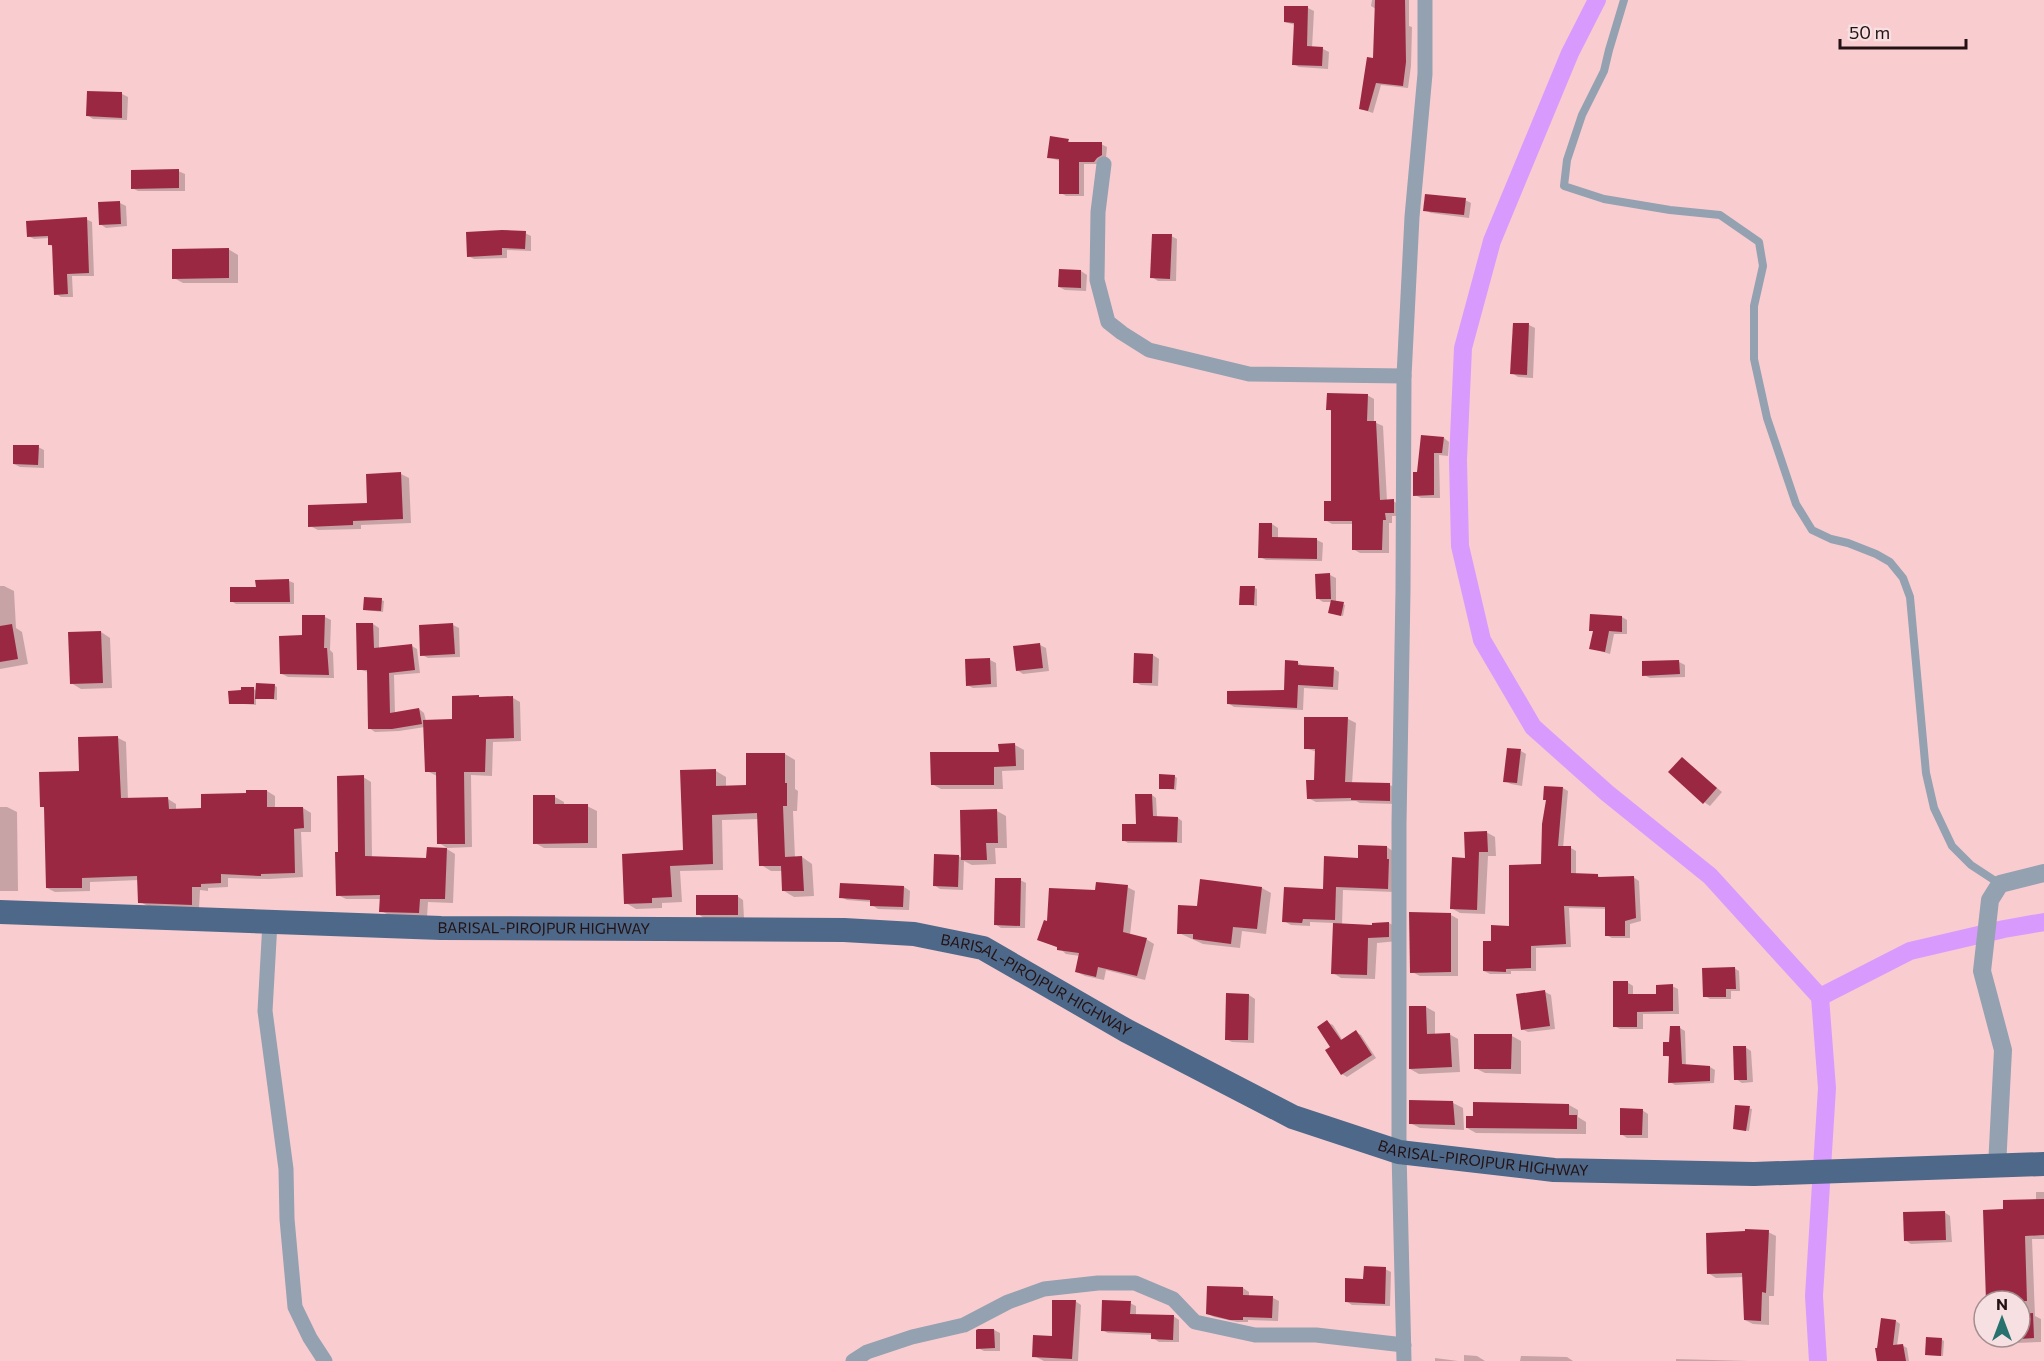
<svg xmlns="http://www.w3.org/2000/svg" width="2044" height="1361" font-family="Commissioner,sans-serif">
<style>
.shadow{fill:#0003}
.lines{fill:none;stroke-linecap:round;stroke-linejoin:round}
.canal{stroke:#d99afe;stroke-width:18}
.building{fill:#9b2842}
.service{stroke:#93a1b1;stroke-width:8}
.minor{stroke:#93a1b1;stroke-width:15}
.tertiary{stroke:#93a1b1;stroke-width:18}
.trunk{stroke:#4d6888;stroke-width:24}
.labels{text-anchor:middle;stroke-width:6;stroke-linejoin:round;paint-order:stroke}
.street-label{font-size:15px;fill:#241113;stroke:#f7e0e2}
</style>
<rect width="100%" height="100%" fill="#f9ccd0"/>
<g class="shadow">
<polygon points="1372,0 1409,0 1409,26 1412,27 1411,66 1408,88 1381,85 1373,113 1361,109 1374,59 1376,9 1371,6"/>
<polygon points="1308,8 1314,11 1312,48 1323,49 1329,52 1328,69 1299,67 1293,64 1295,25 1285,22"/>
<polygon points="88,92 122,94 128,97 127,120 93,119 87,115"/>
<polygon points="1068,141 1073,144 1101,144 1107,147 1106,158 1100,164 1084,164 1084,196 1066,196 1061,193 1060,161 1048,157"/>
<polygon points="178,171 185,174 185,191 138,191 132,188"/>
<polygon points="1465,200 1471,203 1469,218 1431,213 1425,210"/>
<polygon points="120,203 126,206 127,226 106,228 100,224"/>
<polygon points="86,219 92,222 94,276 72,276 73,297 61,297 56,294 54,247 50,245 49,238 34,239 28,236"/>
<polygon points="525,233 531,236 531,251 507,250 507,258 474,259 468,256"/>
<polygon points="1171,236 1177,239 1176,281 1158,281 1152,277"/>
<polygon points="228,249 238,255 238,283 183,283 174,278"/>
<polygon points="1081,271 1087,275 1086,291 1065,290 1059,287"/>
<polygon points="1529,325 1535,328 1533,378 1518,377 1512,373"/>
<polygon points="1367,395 1374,399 1374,422 1383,426 1387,501 1393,501 1400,505 1400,516 1392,516 1392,523 1389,523 1389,553 1360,553 1353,549 1354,524 1332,524 1325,520 1333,502 1333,412 1328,409"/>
<polygon points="1444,438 1449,442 1448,456 1439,455 1440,498 1421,498 1415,495 1419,473"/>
<polygon points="38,447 44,450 44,468 20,467 14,464"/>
<polygon points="401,474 409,478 411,523 361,525 361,529 318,530 310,526 369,504"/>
<polygon points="1260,524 1272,524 1278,528 1278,539 1317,540 1323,543 1322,561 1266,560 1260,557"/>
<polygon points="1330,575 1336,578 1336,602 1345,605 1343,616 1330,613 1332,602 1323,602 1317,598"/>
<polygon points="289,581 294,583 294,604 236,604 231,601 257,589"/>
<polygon points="0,586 4,586 14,591 16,628 22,632 28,664 0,669"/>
<polygon points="1255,588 1257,589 1257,606 1241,604"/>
<polygon points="381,600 384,601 383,612 365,610"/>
<polygon points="1591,616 1622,617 1627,620 1627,634 1614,634 1610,654 1590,648 1594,632 1591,630"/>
<polygon points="325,617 331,620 330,650 333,653 334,678 288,677 282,674 303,637"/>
<polygon points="373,624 379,628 379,649 412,646 417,649 420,673 394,675 395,714 419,709 424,713 426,721 454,720 479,697 513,698 520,702 521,741 493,742 492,776 471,775 472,847 447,848 439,843 437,776 427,771 425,727 399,731 375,732 369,728 368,672 358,669"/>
<polygon points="453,625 459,628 460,657 428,658 422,655"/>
<polygon points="101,632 110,638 112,688 81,689 71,683"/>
<polygon points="1040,645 1046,648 1049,671 1023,674 1017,670"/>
<polygon points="1136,654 1153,655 1159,659 1158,686 1141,685 1135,682"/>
<polygon points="990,660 996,663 997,687 973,688 967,685"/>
<polygon points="1297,662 1303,666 1333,668 1339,672 1338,690 1304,688 1303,710 1234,707 1228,703 1285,692"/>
<polygon points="1679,662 1685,665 1685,677 1650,678 1644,675"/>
<polygon points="275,686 277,687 277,700 256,697 256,705 231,703 254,689 257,691"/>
<polygon points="1306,718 1348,719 1356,723 1352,784 1390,785 1397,789 1397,804 1360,803 1356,801 1316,802 1308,798 1315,781 1317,752 1305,748"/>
<polygon points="118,738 126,742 128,800 168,799 176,804 176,810 203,810 247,795 267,791 275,796 275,808 303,808 311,813 311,832 301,832 303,877 269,879 228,878 228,887 208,888 208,891 200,890 199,908 148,906 140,902 139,880 90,882 90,891 55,892 47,888 45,808 42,806"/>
<polygon points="1015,745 1024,750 1024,770 1002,771 1003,789 941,789 932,784"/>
<polygon points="1521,751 1526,754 1522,786 1511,784 1505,781"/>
<polygon points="785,754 795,760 795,789 798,791 797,811 793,811 795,858 802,857 812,864 814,896 794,897 784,891 783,871 771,871 761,865 759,819 722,820 723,870 680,871 682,902 662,903 662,908 636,909 626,903 684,851 716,771 726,777 726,787 747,786"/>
<polygon points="1682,759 1722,792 1710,806 1704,802"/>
<polygon points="1174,776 1177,778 1176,790 1160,788"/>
<polygon points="363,777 371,782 372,857 428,859 447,849 455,854 453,903 428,902 427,917 389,915 381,911 382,899 346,899 338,895 340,853"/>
<polygon points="1563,788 1568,791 1563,848 1571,848 1576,851 1576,875 1598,876 1603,879 1633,877 1639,881 1641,921 1630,924 1630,938 1612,938 1606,935 1607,909 1569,908 1571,947 1536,948 1536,971 1511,971 1511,974 1490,974 1484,971 1492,943 1511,927 1543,866"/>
<polygon points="1152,795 1156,798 1157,817 1178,818 1182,821 1182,843 1128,843 1123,840 1138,826"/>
<polygon points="555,797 564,802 564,806 587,806 597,811 597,848 544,848 535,843"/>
<polygon points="0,807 7,807 17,812 18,891 0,891"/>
<polygon points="997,811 1006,816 1007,848 995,848 996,864 972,865 964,861 963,890 940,889 934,885 958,856 963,858"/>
<polygon points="1486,832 1495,837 1496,856 1488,856 1485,914 1460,913 1451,908 1467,859"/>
<polygon points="1387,847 1394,852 1395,892 1343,890 1342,925 1374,926 1389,923 1398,928 1398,941 1377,943 1375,979 1341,978 1333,973 1335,923 1310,922 1310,926 1291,925 1284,921 1325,890 1359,859"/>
<polygon points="1020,880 1026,883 1025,928 1001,928 995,924"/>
<polygon points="904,887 910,891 909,910 878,909 872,905 872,902 847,900 841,897"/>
<polygon points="1127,887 1135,891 1130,935 1146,939 1154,944 1145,980 1106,970 1104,980 1085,976 1077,972 1080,956 1066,954 1059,948 1039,940 1049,923"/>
<polygon points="1262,888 1271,893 1266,934 1242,931 1240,948 1203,944 1179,933 1198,907"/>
<polygon points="737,896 743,900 744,918 704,918 698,914"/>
<polygon points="1451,915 1458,919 1458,976 1420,976 1412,972"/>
<polygon points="1734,968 1739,971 1740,991 1731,991 1731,999 1710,999 1705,996"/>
<polygon points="1627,982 1633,986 1633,995 1658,995 1672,986 1678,989 1679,1014 1643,1014 1643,1029 1620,1029 1614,1026"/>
<polygon points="1545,992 1551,995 1555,1029 1528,1032 1522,1029"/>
<polygon points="1249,995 1255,999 1254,1043 1232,1042 1226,1039"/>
<polygon points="1426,1007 1435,1012 1435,1035 1449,1034 1458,1039 1460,1072 1419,1074 1410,1069"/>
<polygon points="1327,1022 1333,1025 1343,1041 1356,1032 1361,1035 1376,1058 1347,1077 1342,1074 1333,1047"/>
<polygon points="1680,1028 1685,1031 1686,1066 1710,1067 1715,1070 1714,1083 1675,1085 1670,1082 1671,1058 1665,1055"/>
<polygon points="1512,1036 1521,1041 1521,1074 1485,1073 1475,1068"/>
<polygon points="1745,1047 1751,1051 1753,1082 1742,1083 1736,1079"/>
<polygon points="1453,1103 1463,1108 1464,1130 1420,1128 1410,1123"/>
<polygon points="1569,1105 1578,1110 1578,1117 1586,1122 1586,1134 1476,1133 1467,1128"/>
<polygon points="1736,1106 1752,1109 1749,1131 1735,1129"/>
<polygon points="1642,1110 1648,1114 1648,1138 1627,1138 1621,1134"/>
<polygon points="2036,1192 2044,1192 2044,1239 2032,1239 2035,1316 2041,1319 2041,1342 2016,1343 2008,1337 2020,1337 2020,1301 1989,1301 2005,1211 2036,1200"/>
<polygon points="1944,1212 1950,1216 1952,1242 1911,1244 1905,1240"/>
<polygon points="1768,1232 1776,1236 1774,1296 1769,1296 1769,1325 1753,1324 1745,1320 1744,1277 1716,1278 1708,1273"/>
<polygon points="1385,1269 1391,1272 1390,1306 1352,1305 1346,1301"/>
<polygon points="1243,1288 1249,1292 1249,1297 1273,1298 1279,1301 1278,1321 1248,1320 1248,1322 1237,1322 1214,1317 1208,1314"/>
<polygon points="1075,1301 1081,1305 1078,1361 1044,1361 1034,1356 1053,1337"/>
<polygon points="1130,1303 1136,1306 1136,1315 1173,1316 1179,1320 1179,1342 1159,1342 1153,1338 1153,1335 1108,1333 1102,1330"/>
<polygon points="1896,1321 1900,1324 1897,1346 1902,1345 1907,1348 1909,1361 1878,1361"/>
<polygon points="994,1330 1000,1333 1000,1351 984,1351 978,1348"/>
<polygon points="1941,1339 1944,1341 1943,1356 1927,1355"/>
<polygon points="1464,1355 1477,1356 1485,1361 1464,1361"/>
<polygon points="1521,1356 1567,1357 1573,1361 1614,1361 1520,1361"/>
<polygon points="1435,1358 1458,1361 1435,1361"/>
<polygon points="1676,1359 1749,1361 1750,1361 1676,1361"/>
</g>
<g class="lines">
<g class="canal">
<polyline points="1597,0 1570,53 1492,241 1463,348 1458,460 1460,546 1482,640 1533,727 1607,793 1710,876 1820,997 1827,1088 1814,1296 1818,1361"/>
<polyline points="1820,997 1910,951 2004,929 2044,922"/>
</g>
</g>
<g class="building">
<polygon points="1375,0 1405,0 1406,62 1403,86 1376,83 1368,111 1359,109 1367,57 1373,58"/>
<polygon points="1284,6 1308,6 1307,46 1323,47 1322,66 1292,65 1294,23 1284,22"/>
<polygon points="87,91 122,92 122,118 86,116"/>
<polygon points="1050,136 1069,139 1068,142 1102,142 1102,155 1097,158 1094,162 1079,162 1079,194 1059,194 1059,159 1047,158"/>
<polygon points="179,169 179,188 131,189 131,170"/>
<polygon points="1425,194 1466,198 1464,215 1423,211"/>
<polygon points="120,201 121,224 99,225 98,202"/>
<polygon points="87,217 89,273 67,274 68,294 54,295 52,245 48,245 48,236 27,237 26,221"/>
<polygon points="502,230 526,231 525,249 502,248 502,255 467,257 466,232"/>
<polygon points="1152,234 1172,234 1170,279 1150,278"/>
<polygon points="229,248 229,278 172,279 172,249"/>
<polygon points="1059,269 1081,270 1081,288 1058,287"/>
<polygon points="1513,323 1529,323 1527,375 1510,374"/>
<polygon points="1327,393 1368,394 1367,421 1376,421 1380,500 1394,499 1394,513 1385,513 1386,520 1383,520 1382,550 1352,550 1352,521 1324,521 1324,501 1331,501 1331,410 1326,410"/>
<polygon points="1421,435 1444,437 1442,453 1434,453 1434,495 1413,496 1413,472 1417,472"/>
<polygon points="13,445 39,445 38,465 13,464"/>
<polygon points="401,472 403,519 353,521 353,525 308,527 308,505 367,503 366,474"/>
<polygon points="1259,523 1272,523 1272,537 1317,538 1317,559 1258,558"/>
<polygon points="1330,573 1331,599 1316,599 1315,574"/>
<polygon points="289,579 290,602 230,602 230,587 256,587 255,580"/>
<polygon points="1240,586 1255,586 1254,605 1239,605"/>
<polygon points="364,597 382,598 381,611 363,610"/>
<polygon points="1331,600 1344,602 1341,616 1328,613"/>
<polygon points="1590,614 1622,616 1622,632 1609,631 1605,652 1589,649 1593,631 1589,631"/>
<polygon points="302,615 325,615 324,648 327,648 329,675 280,674 279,636 302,635"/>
<polygon points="356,623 373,623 374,648 412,644 415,670 389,673 390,713 419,708 422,724 392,729 368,729 367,670 357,670"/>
<polygon points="453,623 455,654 420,656 419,625"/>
<polygon points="12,624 18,659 0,662 0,626"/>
<polygon points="101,631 103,683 70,684 68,632"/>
<polygon points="1040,643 1043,668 1016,671 1013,646"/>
<polygon points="1134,653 1153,654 1152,683 1133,683"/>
<polygon points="990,658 991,684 966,686 965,659"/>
<polygon points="1285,660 1298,661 1298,665 1334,667 1333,687 1298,685 1297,708 1227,704 1227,691 1284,690"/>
<polygon points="1679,660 1680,674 1642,676 1642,661"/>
<polygon points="256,683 275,684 274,699 255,699"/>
<polygon points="241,687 254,687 254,704 229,704 228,691 241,690"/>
<polygon points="479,695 479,697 513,696 514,738 486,739 485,772 464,772 465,844 437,844 436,772 425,772 423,720 452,719 452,696"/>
<polygon points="1304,717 1348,717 1345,782 1390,783 1390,801 1351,800 1351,798 1307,799 1306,780 1314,780 1315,749 1304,749"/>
<polygon points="118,736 121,798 168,797 169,809 201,808 201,794 246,793 246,790 267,790 267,807 303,807 304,828 294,829 295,873 261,874 261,876 221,874 221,883 201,884 201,887 192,887 192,905 138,903 137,876 82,878 82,888 46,888 44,807 40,807 39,772 79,771 78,737"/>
<polygon points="1015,743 1016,766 994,767 994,785 931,785 930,752 999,752 998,744"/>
<polygon points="1507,748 1521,749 1517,783 1503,782"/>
<polygon points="746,753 785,753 785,783 787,783 787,806 783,806 785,857 802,856 804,891 782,891 781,866 759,866 757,813 712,815 713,864 670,866 672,897 652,898 652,903 624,904 622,854 683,850 680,770 716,769 716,786 746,785"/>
<polygon points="1682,757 1717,788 1703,804 1668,772"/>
<polygon points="1159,774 1175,775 1174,789 1159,789"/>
<polygon points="364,775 365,856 426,858 427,847 447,848 445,899 420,899 419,913 379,912 380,895 336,896 335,852 338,852 337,776"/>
<polygon points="1544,786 1563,787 1558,846 1571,846 1571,873 1598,874 1598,877 1634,876 1636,918 1625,921 1625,936 1605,936 1605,907 1564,906 1566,944 1531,946 1531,968 1506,969 1506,972 1483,971 1483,941 1491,941 1491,925 1509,926 1509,865 1541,864 1542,824 1546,800 1543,800"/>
<polygon points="1135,794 1152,794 1153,816 1178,817 1177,842 1122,841 1122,824 1136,824"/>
<polygon points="533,795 555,795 555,804 588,804 588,843 533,844"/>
<polygon points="997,809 998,843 986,843 987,860 961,860 960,810"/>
<polygon points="1487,831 1488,852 1479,852 1477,910 1450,909 1452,857 1465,858 1464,832"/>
<polygon points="1358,845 1387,846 1387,859 1389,859 1388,889 1336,887 1335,920 1303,919 1302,923 1282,922 1284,887 1323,889 1324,856 1358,858"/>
<polygon points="934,854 959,855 958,887 933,886"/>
<polygon points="995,878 1021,878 1020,926 994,925"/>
<polygon points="1200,879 1262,887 1257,929 1233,927 1231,944 1193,939 1193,934 1177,934 1178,905 1197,906"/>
<polygon points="1096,882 1128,885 1123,932 1147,938 1137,976 1098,967 1096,977 1075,972 1079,953 1057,950 1057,947 1037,940 1044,920 1047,921 1049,888 1095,890"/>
<polygon points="840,883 904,886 903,907 870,906 870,900 839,898"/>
<rect x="696" y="895" width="42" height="20"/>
<polygon points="1409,912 1451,913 1451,972 1410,973"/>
<polygon points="1389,922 1389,937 1368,938 1367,975 1331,974 1333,923 1372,925 1372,923"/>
<polygon points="1735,967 1736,989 1726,989 1726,997 1703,997 1702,968"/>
<polygon points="1613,981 1628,981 1628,994 1656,994 1656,985 1673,984 1673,1011 1637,1012 1637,1027 1613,1027"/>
<polygon points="1545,990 1550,1026 1521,1030 1516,994"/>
<polygon points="1226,993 1249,994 1248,1040 1225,1040"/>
<polygon points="1409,1006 1426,1006 1427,1034 1450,1033 1452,1067 1409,1069"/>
<polygon points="1327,1020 1341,1040 1356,1030 1372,1055 1341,1075 1325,1050 1330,1047 1317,1027"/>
<polygon points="1670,1026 1680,1026 1682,1064 1710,1066 1710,1081 1668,1083 1669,1056 1663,1056 1663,1042 1669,1042"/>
<polygon points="1474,1034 1512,1034 1511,1069 1474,1069"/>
<polygon points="1733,1046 1746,1046 1747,1080 1734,1080"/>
<polygon points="1409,1100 1453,1101 1455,1125 1409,1124"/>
<polygon points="1473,1102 1569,1104 1569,1115 1577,1115 1577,1129 1466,1128 1466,1116 1473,1116"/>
<polygon points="1735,1105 1750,1106 1746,1131 1733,1129"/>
<polygon points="1620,1108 1643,1109 1642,1135 1620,1135"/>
<polygon points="2044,1199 2044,1235 2025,1236 2027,1301 1986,1301 1983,1210 2003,1209 2003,1200"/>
<polygon points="1945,1211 1946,1240 1904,1241 1903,1212"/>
<polygon points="1745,1229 1769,1230 1766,1293 1762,1292 1761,1321 1744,1320 1742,1273 1707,1274 1706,1233 1745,1231"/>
<polygon points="1364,1266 1386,1267 1385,1304 1345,1302 1345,1278 1363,1279"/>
<polygon points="1207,1286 1243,1287 1243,1295 1273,1296 1272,1318 1243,1317 1243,1320 1230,1320 1206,1314"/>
<polygon points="1052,1300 1076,1300 1072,1359 1032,1357 1033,1335 1052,1336"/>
<polygon points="1102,1300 1131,1301 1130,1314 1174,1315 1173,1340 1151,1339 1151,1333 1101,1331"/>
<polygon points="2033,1313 2034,1338 2020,1339 2020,1314"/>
<polygon points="1881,1318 1896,1320 1893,1345 1903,1344 1906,1361 1877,1361 1875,1348 1877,1348"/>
<polygon points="978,1329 994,1329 995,1348 976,1349 976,1330"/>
<polygon points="1926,1337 1942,1338 1941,1356 1925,1355"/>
</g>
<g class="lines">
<polyline class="service" points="1624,0 1609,50 1604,71 1582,115 1567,160 1564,186 1604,199 1670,210 1720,215 1759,242 1763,266 1754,306 1754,359 1767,418 1796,504 1812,530 1831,539 1848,543 1876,554 1890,562 1903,578 1910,597 1926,773 1934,808 1952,846 1971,865 2000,884"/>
<g class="minor">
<polyline points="1104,164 1098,212 1097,280 1108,322 1122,333 1149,350 1249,374 1404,376"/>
<polyline points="270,922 265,1011 286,1169 287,1219 295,1307 310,1338 325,1361"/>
<polyline points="853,1361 867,1352 912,1337 964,1325 1008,1302 1044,1289 1098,1283 1135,1283 1173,1299 1195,1322 1255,1335 1316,1335 1404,1345"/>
<polyline points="1404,1361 1399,1152 1399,823 1403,590 1404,376 1412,217 1425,74 1425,0"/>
</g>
<polyline class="tertiary" points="1997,1167 2003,1050 1982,971 1990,900 2000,884 2044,873"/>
<path class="trunk" id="s1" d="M 0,912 L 441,928 L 844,930 L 914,934 L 983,948 L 1127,1031 L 1293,1117 L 1399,1152 L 1554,1170 L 1754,1174 L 2044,1164"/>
</g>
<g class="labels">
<g class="street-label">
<text dy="5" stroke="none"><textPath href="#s1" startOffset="544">BARISAL-PIROJPUR HIGHWAY</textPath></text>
<text dy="5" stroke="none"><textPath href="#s1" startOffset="1048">BARISAL-PIROJPUR HIGHWAY</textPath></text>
<text dy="5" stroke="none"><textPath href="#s1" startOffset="1534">BARISAL-PIROJPUR HIGHWAY</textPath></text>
</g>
</g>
<g transform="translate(2002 1319)"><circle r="28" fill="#f7e0e2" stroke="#a38d8f" stroke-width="1.5"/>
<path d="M0-4.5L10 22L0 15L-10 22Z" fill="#27716f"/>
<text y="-9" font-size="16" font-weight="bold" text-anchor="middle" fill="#241113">N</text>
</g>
<path d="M1840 39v9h126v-9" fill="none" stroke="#241113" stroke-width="3"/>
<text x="1849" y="39" font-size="18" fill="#241113" stroke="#f7e0e2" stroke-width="4.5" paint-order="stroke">50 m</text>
</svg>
